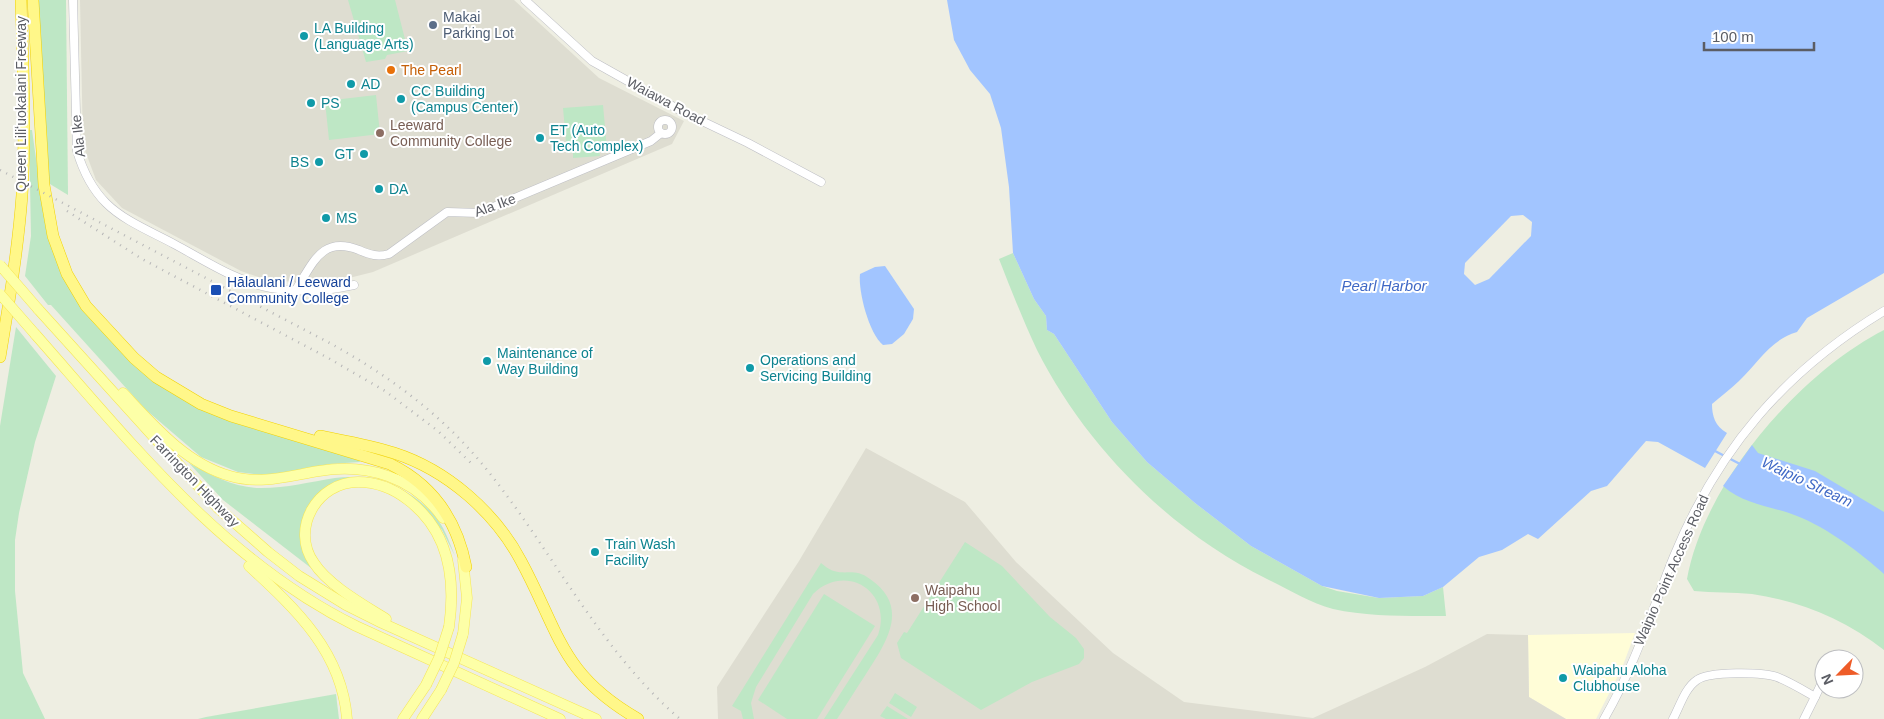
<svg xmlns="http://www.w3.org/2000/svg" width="1884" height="719" font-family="Arial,sans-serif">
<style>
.commercial{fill:#fffdd7}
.education{fill:#deddd1}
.green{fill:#bee7c5}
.water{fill:#a2c5ff}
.pier{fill:#eeeee2}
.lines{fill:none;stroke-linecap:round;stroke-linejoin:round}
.stream{stroke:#a2c5ff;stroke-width:2.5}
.minor-casing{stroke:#bdbec4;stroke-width:9}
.major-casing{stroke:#f6e654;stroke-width:11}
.highway-casing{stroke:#f1d100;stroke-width:12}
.minor{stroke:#fff;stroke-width:8}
.major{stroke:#fdffa7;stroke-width:10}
.highway{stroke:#fff789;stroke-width:11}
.rail{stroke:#b6b6b7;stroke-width:2.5;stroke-dasharray:1 6;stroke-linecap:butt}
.major-bridge-casing{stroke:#f6e654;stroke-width:11;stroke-linecap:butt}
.major-bridge{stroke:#fdffa7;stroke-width:10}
.service-dot{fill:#5c6f8a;stroke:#fff;stroke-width:2}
.culture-dot{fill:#0f9aa8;stroke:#fff;stroke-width:2}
.food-dot{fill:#e8710a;stroke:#fff;stroke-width:2}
.education-dot{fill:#8d6e63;stroke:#fff;stroke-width:2}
.transit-dot{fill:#1a4fb4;stroke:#fff;stroke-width:2}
.labels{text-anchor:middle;stroke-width:4;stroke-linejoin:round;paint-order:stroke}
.service-label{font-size:14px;fill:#4e5e75;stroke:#fff;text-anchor:start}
.culture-label{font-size:14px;fill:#0d838f;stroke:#fff;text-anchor:start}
.food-label{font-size:14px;fill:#c56008;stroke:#fff;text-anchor:start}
.street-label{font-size:14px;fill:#5b5d64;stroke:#fff}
.education-label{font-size:14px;fill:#785e54;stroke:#fff;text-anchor:start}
.transit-label{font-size:14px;fill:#164399;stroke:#fff;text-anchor:start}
.water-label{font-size:15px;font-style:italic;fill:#4069c6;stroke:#fff}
</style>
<rect width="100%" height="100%" fill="#eeeee2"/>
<polygon class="commercial" points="1635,633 1622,668 1596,719 1566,719 1529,697 1528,635"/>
<g class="education">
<polygon points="80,0 514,0 599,78 684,121 672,144 373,272 321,285 264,279 241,271 122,208 96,180 83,145"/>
<polygon points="866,448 965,502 1016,562 1113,653 1184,702 1313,718 1425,667 1487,634 1528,635 1529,697 1566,719 718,719 717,687 799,561"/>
</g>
<g class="green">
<polygon points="38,0 66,0 68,195 45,181"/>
<polygon points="348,0 395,0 408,51 387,55 385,59 366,62"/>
<polygon points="376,95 380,134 329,140 325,101"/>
<polygon points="603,105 607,149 599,150 600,156 573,158 573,153 567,153 563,108"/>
<polygon points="29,130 32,130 43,209 65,278 127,357 231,420 359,459 360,462 330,464 298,471 262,475 238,472 201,457 145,409 51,305 48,305 25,276 31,236"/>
<path d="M 1013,253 L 1034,299 L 1046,316 L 1047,330 L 1054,334 L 1112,422 L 1147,462 L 1195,503 L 1251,546 L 1322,586 L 1337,591 L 1379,598 L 1423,596 L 1443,587 L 1446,616 C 1409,616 1370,617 1333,609 C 1310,603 1288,589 1267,579 C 1170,531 1086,447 1037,350 C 1023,320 1011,290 999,259 Z"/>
<polygon points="16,327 56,376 35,442 19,513 15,540 15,591 23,673 45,719 0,719 0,426"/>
<path d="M 1884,330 L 1884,650 C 1845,619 1800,601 1752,594 C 1733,592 1713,593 1694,591 L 1687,579 C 1704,484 1798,374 1884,330 Z"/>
<path d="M 189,463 C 211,475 231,486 256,488 C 283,489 309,482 335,478 C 376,472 423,492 443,528 C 448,537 451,547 455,556 L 442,530 L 421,506 L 374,481 L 322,492 C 306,524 292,533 311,568 L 223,500 Z"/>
<polygon points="965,542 1002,566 1050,617 1076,638 1084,649 1084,658 1079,664 1032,682 981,710 901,658 897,643 904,632 907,633"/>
<path d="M 821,563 C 824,565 829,570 834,571 C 847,575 855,568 870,579 C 911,607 886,643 866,674 C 856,689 847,704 837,719 L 824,719 L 878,635 C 893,592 846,562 813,594 L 756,687 L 751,703 L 754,719 L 743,719 L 741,711 L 732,706 Z"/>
<polygon points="824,594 875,626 817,719 787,719 758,700"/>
<polygon points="895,693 917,707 911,717 889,703"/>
<polygon points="336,694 339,719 198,719 206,717"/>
<polygon points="887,706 908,719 886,719 880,716"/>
</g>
<g class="water">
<path d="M 947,0 L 1884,0 L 1884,273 L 1807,318 L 1797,332 C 1770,340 1759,362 1739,381 C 1731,389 1721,396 1712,404 C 1712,416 1715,426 1727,433 L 1705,468 L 1658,442 L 1646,441 L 1607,486 L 1591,491 L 1538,539 L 1528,534 L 1502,550 L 1479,557 L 1443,587 L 1423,596 L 1379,598 L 1322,586 L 1251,546 L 1195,503 L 1147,462 L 1112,422 L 1054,334 L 1047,330 L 1046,316 L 1034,299 L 1013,253 L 1009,187 L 1001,128 L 990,94 L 970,70 L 954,40 Z"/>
<path d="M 885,266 L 914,309 L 913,319 L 904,334 L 892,344 L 883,345 C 869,334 858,291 860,274 L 875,267 Z"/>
<path d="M 1752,445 L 1758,453 L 1815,471 L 1884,512 L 1884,574 C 1861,553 1826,527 1797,516 C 1772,506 1744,505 1723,486 Z"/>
</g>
<polygon class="pier" points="1523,215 1532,222 1531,236 1489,279 1475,285 1464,274 1465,263 1511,216"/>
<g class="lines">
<polyline class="stream" points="1715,451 1740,464"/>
<g class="minor-casing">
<g id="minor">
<path d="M 73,0 L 77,151 C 83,171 91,188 106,203 C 124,221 152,232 174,244 C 204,260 237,282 271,288 C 299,293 326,291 354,285"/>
<polyline points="525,0 592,61 683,112 748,143 821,182"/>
<circle cx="665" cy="127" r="7"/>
<path d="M 295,291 C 313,264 321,235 359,250 C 370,255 378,257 389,254 L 447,212 L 479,213 L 651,141 L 661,133"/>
<polyline points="1815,697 1824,678"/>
<path d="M 1604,719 C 1634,668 1652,610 1674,556 C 1718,449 1785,371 1884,311"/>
<path d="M 1673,719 C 1680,706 1685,688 1697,680 C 1709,671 1763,672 1777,677 C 1790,682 1803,690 1815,697 L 1804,719"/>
</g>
</g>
<g class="major-casing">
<g id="major">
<polyline points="38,309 218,508 268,552 299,576 346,605 382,623 596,719"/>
<path d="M 35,334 C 131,443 224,561 356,626 L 560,719"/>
<path d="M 123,393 C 152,424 186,464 230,476 C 261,485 288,476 319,471 C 367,463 414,477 443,518"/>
<path d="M 249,566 C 296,609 342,652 347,719"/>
<path d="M 386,619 C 364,605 328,585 314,563 C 290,529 317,482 358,482 C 376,482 394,489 408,500 C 449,531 456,578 449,627"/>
<polyline points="463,634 467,598 463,560"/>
<polyline points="403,719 426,685"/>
<polyline points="422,719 441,690"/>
</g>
</g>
<g class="highway-casing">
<g id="highway">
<path d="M 33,0 L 44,185 L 53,236 L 67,274 L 86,306 L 134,358 L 156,377 L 201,404 L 231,416 L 390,464 C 433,485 457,520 466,567"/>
<path d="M 0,357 C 9,303 18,249 22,195 C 26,130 23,65 21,0"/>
<path d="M 320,436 C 345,441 370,445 394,453 C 447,470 495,512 521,561 C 560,633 560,674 638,719"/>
</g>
</g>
<use href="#minor" class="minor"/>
<use href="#major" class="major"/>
<use href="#highway" class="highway"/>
<g class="rail">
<path d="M 0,170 L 326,341 C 383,372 435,409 478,459 C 549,543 596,647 680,719"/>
<polyline points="67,211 142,259 330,359 385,391 438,431 474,466"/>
</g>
<g class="major-bridge-casing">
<g id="major-bridge">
<polyline points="0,265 38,309"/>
<polyline points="0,294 35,334"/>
<polyline points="426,685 439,658 449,627"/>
<polyline points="441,690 454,663 463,634"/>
</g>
</g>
<use href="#major-bridge" class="major-bridge"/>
</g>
<circle class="service-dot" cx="433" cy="25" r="5"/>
<g class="culture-dot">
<circle cx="304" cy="36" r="5"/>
<circle cx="351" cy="84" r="5"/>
<circle cx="401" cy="99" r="5"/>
<circle cx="311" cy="103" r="5"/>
<circle cx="540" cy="138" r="5"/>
<circle cx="364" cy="154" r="5"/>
<circle cx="319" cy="162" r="5"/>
<circle cx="379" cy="189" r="5"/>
<circle cx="326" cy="218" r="5"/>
<circle cx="487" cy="361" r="5"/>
<circle cx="750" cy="368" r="5"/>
<circle cx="595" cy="552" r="5"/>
<circle cx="1563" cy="678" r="5"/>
</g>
<circle class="food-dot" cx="391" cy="70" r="5"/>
<g class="education-dot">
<circle cx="380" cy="133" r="5"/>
<circle cx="915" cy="598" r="5"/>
</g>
<rect class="transit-dot" x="210" y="284" width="12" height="12" rx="2.5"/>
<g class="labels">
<g class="service-label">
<text x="443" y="22">Makai<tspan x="443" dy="16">Parking Lot</tspan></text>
</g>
<g class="culture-label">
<text x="314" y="33">LA Building<tspan x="314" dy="16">(Language Arts)</tspan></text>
<text x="361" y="89">AD</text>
<text x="411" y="96">CC Building<tspan x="411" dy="16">(Campus Center)</tspan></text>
<text x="321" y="108">PS</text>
<text x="550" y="135">ET (Auto<tspan x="550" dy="16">Tech Complex)</tspan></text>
<text x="354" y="159" text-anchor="end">GT</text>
<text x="309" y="167" text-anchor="end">BS</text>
<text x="389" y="194">DA</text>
<text x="336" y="223">MS</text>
<text x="497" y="358">Maintenance of<tspan x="497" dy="16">Way Building</tspan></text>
<text x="760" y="365">Operations and<tspan x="760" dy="16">Servicing Building</tspan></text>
<text x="605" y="549">Train Wash<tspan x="605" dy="16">Facility</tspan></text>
<text x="1573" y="675">Waipahu Aloha<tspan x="1573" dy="16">Clubhouse</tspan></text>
</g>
<g class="food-label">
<text x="401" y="75">The Pearl</text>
</g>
<g class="street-label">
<text transform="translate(666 101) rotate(28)" y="5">Waiawa Road</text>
<text transform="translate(21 104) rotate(-90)" y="5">Queen Liliʻuokalani Freeway</text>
<text transform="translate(78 136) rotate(-96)" y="5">Ala Ike</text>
<text transform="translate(495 205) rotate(-20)" y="5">Ala Ike</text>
<text transform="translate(195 481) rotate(46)" y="5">Farrington Highway</text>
<text transform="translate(1671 570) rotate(-66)" y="5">Waipio Point Access Road</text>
</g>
<g class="education-label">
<text x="390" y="130">Leeward<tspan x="390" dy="16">Community College</tspan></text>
<text x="925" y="595">Waipahu<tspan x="925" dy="16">High School</tspan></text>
</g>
<g class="transit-label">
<text x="227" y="287">Hālaulani / Leeward<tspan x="227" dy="16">Community College</tspan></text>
</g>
<g class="water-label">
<text x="1384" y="291">Pearl Harbor</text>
<text transform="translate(1807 482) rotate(25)" y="5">Waipio Stream</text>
</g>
</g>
<g transform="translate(1839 674) rotate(246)"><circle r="24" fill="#ffffff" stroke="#bdbec1"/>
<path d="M0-4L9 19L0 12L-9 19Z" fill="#ee5c28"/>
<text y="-8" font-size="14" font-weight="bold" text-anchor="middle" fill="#5b5d64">N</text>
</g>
<path d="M1704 42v8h110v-8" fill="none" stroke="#5b5d64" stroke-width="2.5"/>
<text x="1712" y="42" font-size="15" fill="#5b5d64" stroke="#ffffff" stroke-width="4" paint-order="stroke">100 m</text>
</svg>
